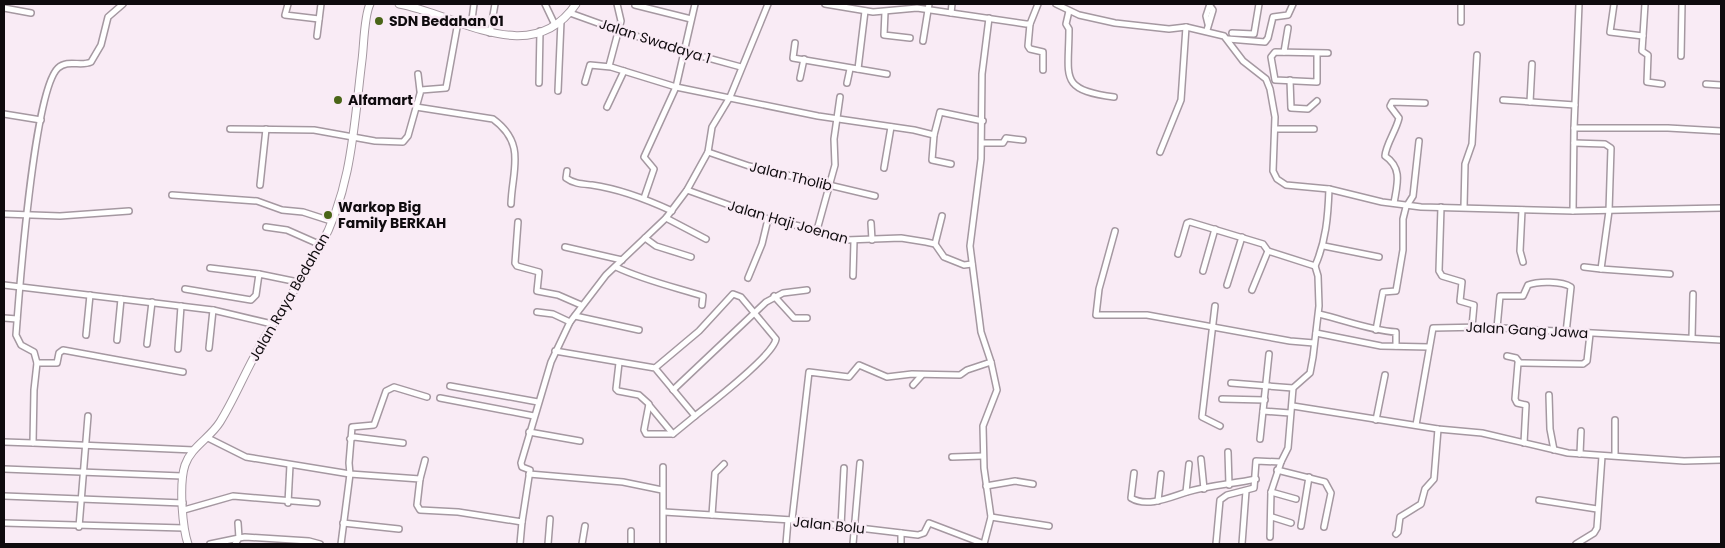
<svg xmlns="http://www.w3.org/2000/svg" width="1725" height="548" font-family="Poppins,sans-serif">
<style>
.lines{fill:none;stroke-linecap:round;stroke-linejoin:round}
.street-casing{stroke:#a598a1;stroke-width:8}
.secondary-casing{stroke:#a598a1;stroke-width:9}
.street{stroke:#fff;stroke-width:5}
.secondary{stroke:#fff;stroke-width:7}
.poi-dot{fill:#4a6517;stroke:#f9ebf5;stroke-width:2}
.labels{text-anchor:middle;stroke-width:5;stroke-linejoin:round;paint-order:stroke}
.poi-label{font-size:14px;font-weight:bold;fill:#0f0b0e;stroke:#f9ebf5;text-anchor:start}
.street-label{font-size:14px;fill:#0f0b0e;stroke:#f9ebf5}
</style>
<rect width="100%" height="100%" fill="#f9ebf5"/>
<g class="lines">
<g class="street-casing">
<g id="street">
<path d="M 123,4 L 108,17 L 101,45 L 91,62 C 81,67 68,59 58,68 C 34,90 19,294 16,335 L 21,345 L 34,352 L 37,363 L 34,390 L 33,443 L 194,450"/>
<polyline points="288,4 285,15 319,19"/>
<polyline points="545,4 555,25"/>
<polyline points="825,4 873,12 917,8 1026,24 1030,24 1038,4"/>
<polyline points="1056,4 1079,15 1115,23 1169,29 1186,27 1224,36 1243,61 1266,79 1270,89 1275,117 1273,171 1277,179 1286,185 1329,189 1382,202 1421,207 1573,211 1721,208"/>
<polyline points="1614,4 1610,32 1643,36"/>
<polyline points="1645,4 1642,51 1648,55 1647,82 1662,84"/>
<polyline points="635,5 691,19"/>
<polyline points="4,8 31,13"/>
<path d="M 1069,11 L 1066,24 L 1069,29 C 1069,77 1058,90 1114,97"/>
<polyline points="885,12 884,35 910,38"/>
<path d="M 570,13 C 626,34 683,52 741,67"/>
<polyline points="951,13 952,4"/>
<polyline points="1461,22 1461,4"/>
<polyline points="1030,24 1028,46 1030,49 1043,52 1043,70"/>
<polyline points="1208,24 1206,16 1210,4"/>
<polyline points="471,27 474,4"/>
<polyline points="1207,30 1213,10 1210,6"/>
<polyline points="490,33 495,4"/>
<polyline points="1232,33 1254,34 1259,4"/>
<polyline points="317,36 321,4"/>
<polyline points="1228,39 1265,42 1268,38 1273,17 1288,15 1293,4"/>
<polyline points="923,41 929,4"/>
<polyline points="795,43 793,58 887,74"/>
<polyline points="1284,52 1288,28"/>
<polyline points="1317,54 1317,82 1275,80 1271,57 1275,52 1328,53"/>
<polyline points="1681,56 1682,4"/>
<polyline points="609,66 621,21 617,4"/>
<polyline points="858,69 865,11"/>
<polyline points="418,74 420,91"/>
<polyline points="800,78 804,59"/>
<polyline points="1290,80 1291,108 1308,109 1317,101"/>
<polyline points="585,82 590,65 611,67 676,87 818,116 914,130 934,135 940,112 983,121"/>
<polyline points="539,83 540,31"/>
<polyline points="847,83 850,69"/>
<polyline points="1706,84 1721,85"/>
<polyline points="558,91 561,21"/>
<polyline points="1503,100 1575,105"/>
<polyline points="1530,102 1532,64"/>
<path d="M 416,107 L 493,119 C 527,144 512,170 511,204"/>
<polyline points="607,107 624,71"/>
<polyline points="4,114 41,120"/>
<polyline points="1574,128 1668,128 1721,131"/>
<polyline points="230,129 314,130 375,141 403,142 408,136 421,90 446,88 458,22"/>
<polyline points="1275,129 1314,129"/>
<polyline points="934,135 932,160 951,164"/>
<polyline points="982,143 1003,143 1006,138 1023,140"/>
<polyline points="1574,143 1605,144 1611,148 1609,211 1601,269 1670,274"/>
<polyline points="708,152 749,166 875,196"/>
<polyline points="1160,152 1181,100 1186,27"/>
<polyline points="884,168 891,127"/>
<path d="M 567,171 L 566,178 C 574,184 583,184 592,185 C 620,189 646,199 672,211"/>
<polyline points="260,185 266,129"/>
<polyline points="687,190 768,219 817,230 846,240 901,238 926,242 935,244 944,257 964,265 972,264"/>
<polyline points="172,195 257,201 282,210 303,212 331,221"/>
<polyline points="644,198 654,169 644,157 676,87 695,4"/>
<path d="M 1394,203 C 1397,185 1403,168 1385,156 C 1386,144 1396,131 1399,118 L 1390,106 L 1392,102 L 1425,103"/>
<polyline points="1441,207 1439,271 1442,276 1462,282 1460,301 1474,305 1472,327"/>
<polyline points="1464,207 1465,164 1472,144 1477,55"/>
<polyline points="1522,210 1520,251 1523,262"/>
<polyline points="1573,211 1574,128 1579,4"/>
<polyline points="4,214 60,216 129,211"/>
<polyline points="666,218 706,239"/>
<polyline points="518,222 515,263 517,266 539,272 537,291 558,295 581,305"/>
<polyline points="871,223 872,240"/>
<polyline points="266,227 287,230 321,245"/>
<polyline points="817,230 835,165 834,139 840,97"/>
<polyline points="1115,231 1099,289 1096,315 1147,315 1290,341 1314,343"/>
<polyline points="645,238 656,246 691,257"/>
<polyline points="935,244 942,216"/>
<polyline points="1324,246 1379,257"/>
<polyline points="565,247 622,260"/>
<path d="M 1178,254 L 1187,223 L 1190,222 L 1263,244 L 1268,251 L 1315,266 C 1326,241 1328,217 1329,189"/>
<path d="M 616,267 C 643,280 674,287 703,296 L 702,305"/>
<polyline points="1584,267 1601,269"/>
<polyline points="210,268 259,274"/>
<polyline points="1203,271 1215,229"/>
<polyline points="853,276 854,241"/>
<polyline points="748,278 762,244 768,219"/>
<polyline points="4,285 213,310 272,324"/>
<polyline points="1227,285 1242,237"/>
<polyline points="185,289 251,300 256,295 259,274 298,282"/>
<polyline points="1252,290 1268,251"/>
<polyline points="774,296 794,318 807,318"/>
<polyline points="1215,306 1202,417 1220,426"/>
<polyline points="537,312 553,314 570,322"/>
<path d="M 1319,314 C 1345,320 1369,330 1396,332 L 1396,346"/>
<polyline points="575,316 639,330"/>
<polyline points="4,318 17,319"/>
<path d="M 1497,328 L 1500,296 L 1523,296 L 1528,285 C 1538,281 1562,281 1571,287 L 1566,333"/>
<polyline points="1376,330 1383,292 1396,291 1403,250 1403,219 1406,207 1413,196 1419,141"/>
<polyline points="1316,333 1381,346 1429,347"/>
<polyline points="86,335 90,295"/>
<polyline points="1692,338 1693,294"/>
<polyline points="117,340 121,299"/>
<polyline points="147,344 152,302"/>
<polyline points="209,348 213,310"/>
<polyline points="178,349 181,306"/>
<path d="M 555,351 L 655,368 L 695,416 C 711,403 773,356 776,339 L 741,297 L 733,294 L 699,331 L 655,368"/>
<polyline points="1269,354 1263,411 1290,413"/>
<polyline points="1507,356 1516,358 1519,362"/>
<polyline points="37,363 57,363 59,353 63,350 183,372"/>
<polyline points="619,363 616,389 618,391 639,395 649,404 644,430 646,434 673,434 695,416"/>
<polyline points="1231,383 1293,388"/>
<polyline points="913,385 922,375"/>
<polyline points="450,386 538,402"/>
<polyline points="673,390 766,302 783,293 807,290"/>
<polyline points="1549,395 1550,429 1554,450"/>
<polyline points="440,398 534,416"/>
<polyline points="1222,399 1265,400"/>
<polyline points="649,405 673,434"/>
<polyline points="1293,406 1438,429 1482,433 1568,453 1684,461 1721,460"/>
<polyline points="1376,420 1385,375"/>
<polyline points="1416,425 1433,328 1484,327 1721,340"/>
<polyline points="529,432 580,441"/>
<polyline points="208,438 246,457 350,474 420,479 417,505 420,510 458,512 522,522 530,470 522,467 521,463 551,362 570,322 606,275 666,218 687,190 708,152 712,127 730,97 768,4"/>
<polyline points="350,439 354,437 403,443"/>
<polyline points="1260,439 1263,411"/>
<polyline points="4,442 33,443"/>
<polyline points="1524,443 1526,405 1517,403 1515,399 1518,363 1583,364 1587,361 1590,334"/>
<polyline points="1228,452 1229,485"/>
<polyline points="1580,454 1581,431"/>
<polyline points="1615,455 1615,420"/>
<polyline points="952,457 983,456"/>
<polyline points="1201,459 1204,489"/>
<polyline points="663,467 663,544"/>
<polyline points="4,469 182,476"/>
<polyline points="1277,470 1325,482 1331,493 1324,527"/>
<path d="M 1134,473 L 1131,498 C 1147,508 1171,497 1187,492 C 1209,485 1233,484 1256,479"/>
<polyline points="529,474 623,482 662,490"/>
<polyline points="420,479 425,460"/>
<polyline points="986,486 1015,481 1033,484"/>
<polyline points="1186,492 1189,464"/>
<polyline points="1271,492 1296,499"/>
<polyline points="4,496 183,503"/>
<polyline points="1539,500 1597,509"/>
<polyline points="1158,501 1161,474"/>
<polyline points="288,503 290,465"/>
<polyline points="184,510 233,496 317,503"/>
<polyline points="664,512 792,520 918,535 924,533 929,523 984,544"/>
<polyline points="712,515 715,473 724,464"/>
<polyline points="991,517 1049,526"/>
<polyline points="1272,517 1291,523"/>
<polyline points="792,520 809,372 849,377 859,365 887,377 912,374 960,375 967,370 991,362"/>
<polyline points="4,523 184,528"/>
<polyline points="343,523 399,529"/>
<polyline points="841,526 844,468"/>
<polyline points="1301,526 1309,477"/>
<polyline points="79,527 88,416"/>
<polyline points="1396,534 1398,532 1400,517 1421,504 1425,489 1434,479 1438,429"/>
<polyline points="1270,537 1271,492 1281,462"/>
<polyline points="210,544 239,538 238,523"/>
<polyline points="235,544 239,538 245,537 309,541 320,544"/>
<polyline points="341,544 350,474 349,463 352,427 374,425 386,391 394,387 427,397"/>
<polyline points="520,544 522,522"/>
<polyline points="548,544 550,519"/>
<polyline points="582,544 585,526"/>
<polyline points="631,544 631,531"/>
<polyline points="786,544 788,520"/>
<polyline points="853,544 860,463"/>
<polyline points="901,544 901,533"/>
<polyline points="984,544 991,517 984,468 983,426 997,390 991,362 981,332 970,246 981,159 982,74 989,18"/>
<polyline points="1216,544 1220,500 1227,495 1254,488 1256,461 1281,462 1288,448 1293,388 1310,373 1313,357 1319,306 1318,276 1315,266"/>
<polyline points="1242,544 1246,491"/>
<polyline points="1576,544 1594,533 1597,528 1602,456"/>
</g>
</g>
<g class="secondary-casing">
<g id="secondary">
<path d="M 399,4 C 456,14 531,70 576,4"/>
<path d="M 188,544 C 182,526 179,483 185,465 C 191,447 210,438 220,422 C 235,398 245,372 259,348 C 278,313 301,282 320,247 C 352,189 354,124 362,60 C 364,45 364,16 370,4"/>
</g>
</g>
<use href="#street" class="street"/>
<use href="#secondary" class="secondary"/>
</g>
<g class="poi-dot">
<circle cx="379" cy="21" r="5"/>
<circle cx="338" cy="100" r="5"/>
<circle cx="328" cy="215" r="5"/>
</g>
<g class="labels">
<g class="poi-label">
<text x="389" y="26">SDN Bedahan 01</text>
<text x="348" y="105">Alfamart</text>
<text x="338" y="212">Warkop Big<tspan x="338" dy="16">Family BERKAH</tspan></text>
</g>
<g class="street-label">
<text transform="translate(655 41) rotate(18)" y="5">Jalan Swadaya 1</text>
<text transform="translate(791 176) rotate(14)" y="5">Jalan Tholib</text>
<text transform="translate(788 222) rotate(16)" y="5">Jalan Haji Joenan</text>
<text transform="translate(289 297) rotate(-60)" y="5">Jalan Raya Bedahan</text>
<text transform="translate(1527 330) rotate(3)" y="5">Jalan Gang Jawa</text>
<text transform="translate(829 525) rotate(6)" y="5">Jalan Bolu</text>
</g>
</g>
<rect width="1725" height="548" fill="none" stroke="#0f0b0e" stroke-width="10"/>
</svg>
